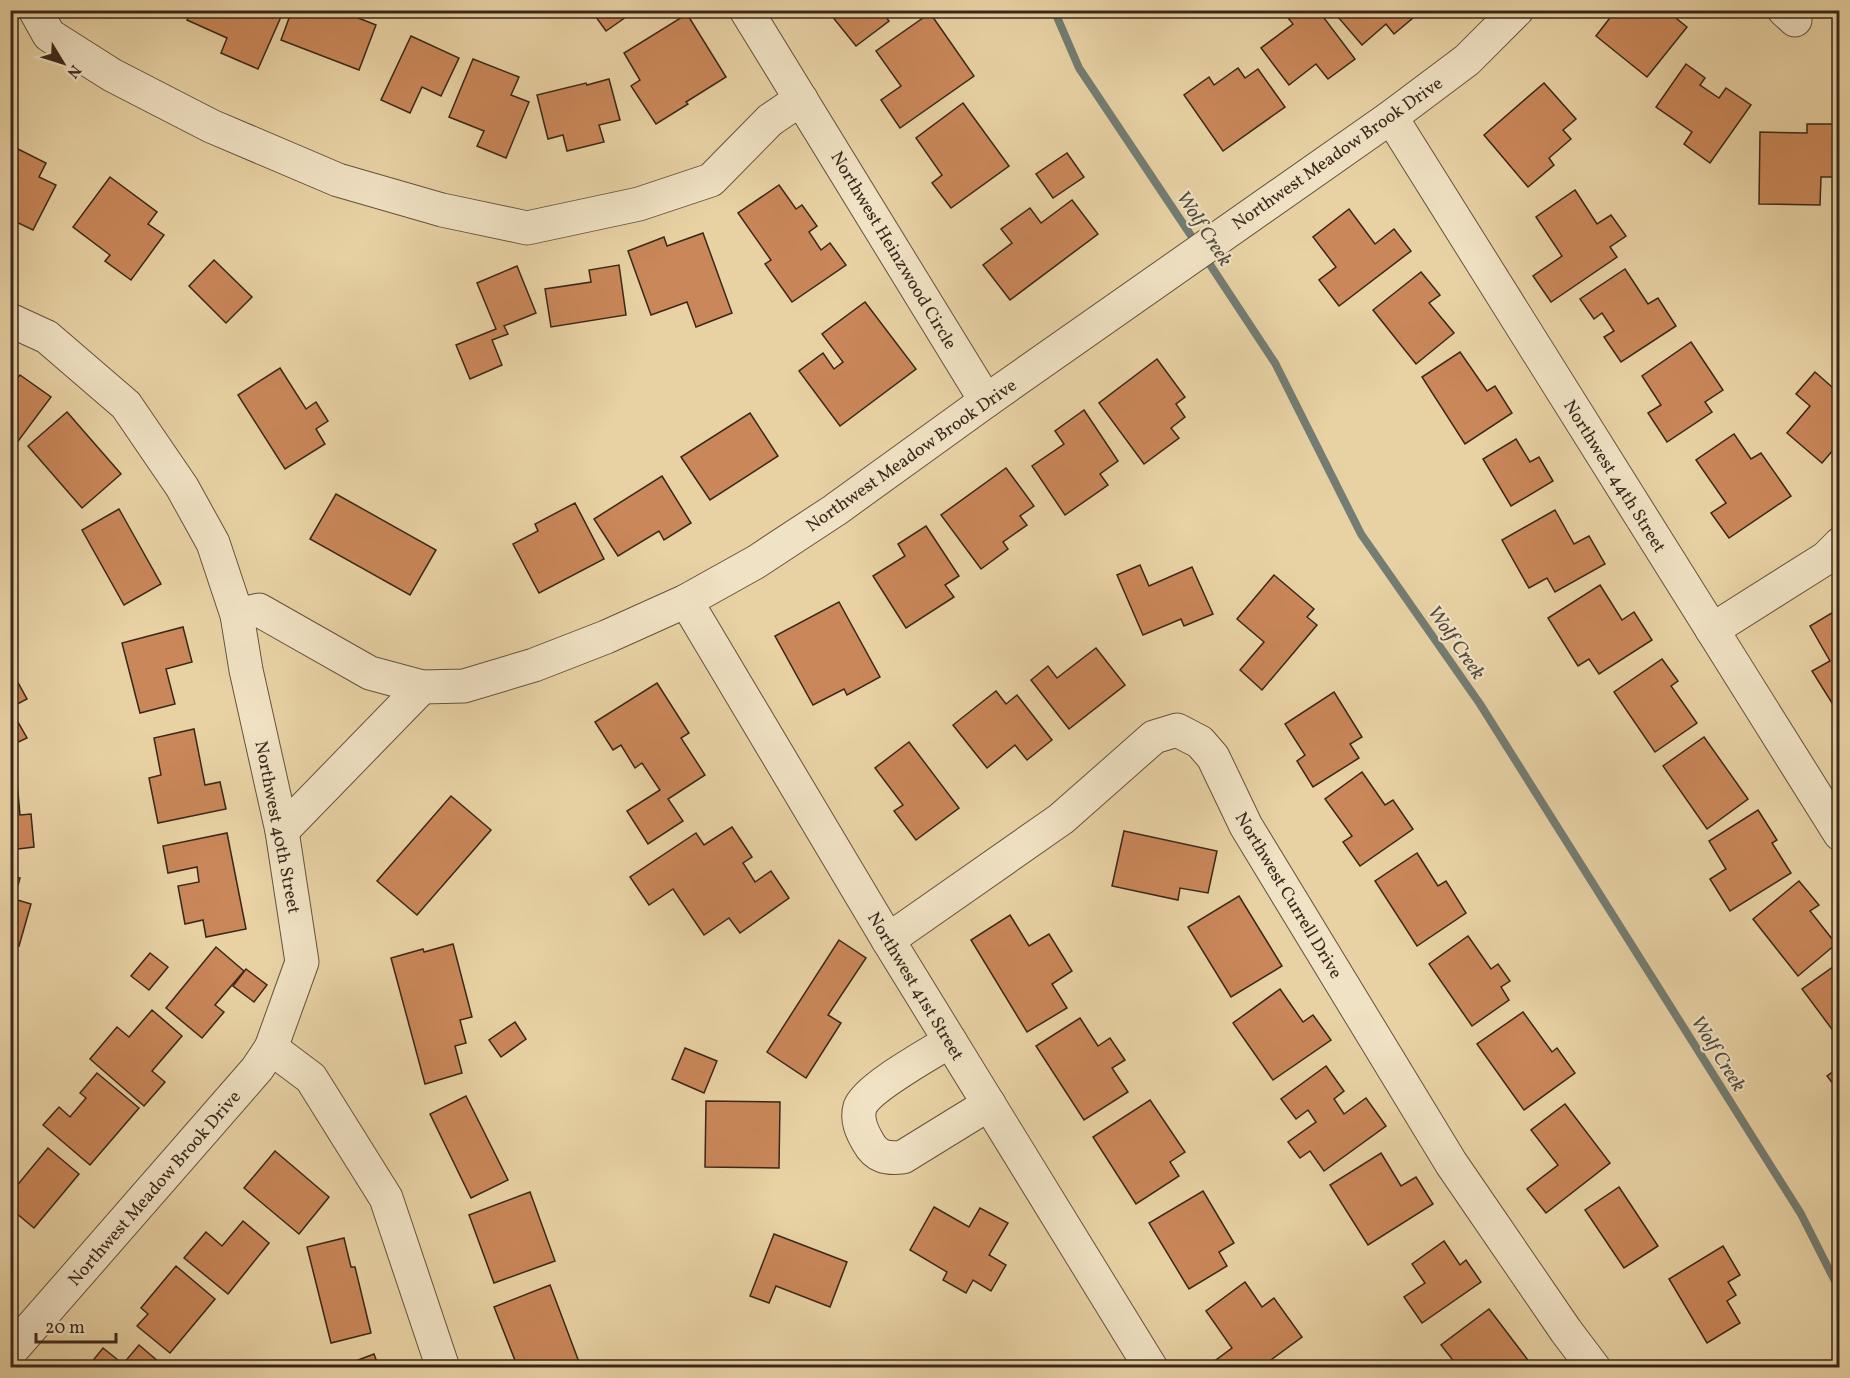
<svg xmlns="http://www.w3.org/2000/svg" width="1850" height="1378" font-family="Vollkorn,serif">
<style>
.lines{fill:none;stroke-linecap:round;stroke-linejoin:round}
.stream{stroke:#727d73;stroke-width:8}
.building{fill:#ca8759;stroke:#3a271a;stroke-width:1.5}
.minor-casing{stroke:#66523c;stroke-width:35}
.minor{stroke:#f0e2c4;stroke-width:33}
.labels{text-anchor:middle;stroke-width:4.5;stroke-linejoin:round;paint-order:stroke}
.street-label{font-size:18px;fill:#3a271a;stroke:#f0e2c4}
.water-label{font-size:20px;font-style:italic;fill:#524b3f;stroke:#f0e2c4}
</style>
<rect width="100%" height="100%" fill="#e8d2a4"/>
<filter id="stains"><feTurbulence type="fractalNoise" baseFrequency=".00333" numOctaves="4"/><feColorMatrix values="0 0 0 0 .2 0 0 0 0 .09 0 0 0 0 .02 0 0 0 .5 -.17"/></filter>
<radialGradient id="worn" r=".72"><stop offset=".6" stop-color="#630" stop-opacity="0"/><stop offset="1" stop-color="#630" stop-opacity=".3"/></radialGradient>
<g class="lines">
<g class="stream">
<polyline points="1054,10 1079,68 1198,246"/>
<polyline points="1205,257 1275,363 1361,534 1480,704 1801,1214 1840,1291"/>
</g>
</g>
<g class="building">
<polygon points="191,10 284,10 258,69 221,53 227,38 187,20"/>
<polygon points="292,10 338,10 376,25 359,70 281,40"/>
<polygon points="591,10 636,10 606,31"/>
<polygon points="827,10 881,10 889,21 856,46"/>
<polygon points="1288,10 1318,10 1355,59 1328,79 1316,64 1289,85 1261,48 1293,24 1284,13"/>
<polygon points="1332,10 1419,10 1420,12 1394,34 1386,24 1362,45"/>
<polygon points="1616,10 1674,10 1671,14 1687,27 1647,77 1596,36"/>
<polygon points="930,13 974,76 900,128 881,100 901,86 876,51"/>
<polygon points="687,14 726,77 686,102 688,104 656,124 631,86 640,80 624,53"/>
<polygon points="411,36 459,58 441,96 422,87 410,113 381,100"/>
<polygon points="473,59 519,77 511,95 529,102 506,158 477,146 484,131 449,117"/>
<polygon points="1686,64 1705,78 1700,85 1719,98 1726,88 1751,105 1710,163 1684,144 1692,132 1656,107"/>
<polygon points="1238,68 1245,78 1258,69 1285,107 1223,151 1184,95 1209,77 1214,85"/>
<polygon points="609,79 620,120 599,125 604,142 567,151 563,135 548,139 537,95 586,83 587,85"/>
<polygon points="1544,83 1576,119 1563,130 1571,139 1549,158 1554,165 1528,187 1484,135"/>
<polygon points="963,103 1009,166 951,208 932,183 942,175 916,138"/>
<polygon points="1807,124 1840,124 1839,177 1821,177 1820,205 1759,204 1760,132 1807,133"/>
<polygon points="12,146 46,163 39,177 56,185 33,230 10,219"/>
<polygon points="1067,153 1084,177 1053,198 1036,174"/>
<polygon points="110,177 157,212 148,224 164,235 131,280 105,261 110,255 73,227"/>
<polygon points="779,185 796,209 802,205 817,226 809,232 821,250 830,243 846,265 792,302 765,264 771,260 738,213"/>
<polygon points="1575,190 1597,224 1611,215 1626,236 1610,247 1617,257 1551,302 1533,276 1562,256 1536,217"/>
<polygon points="1072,200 1098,234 1010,300 983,265 1012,243 1001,229 1030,208 1041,223"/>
<polygon points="1349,209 1375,244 1394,229 1411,251 1339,306 1319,280 1336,267 1313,237"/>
<polygon points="703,233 732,313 696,327 687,302 651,315 628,251 664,237 667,246"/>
<polygon points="214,260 252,297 226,323 189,286"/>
<polygon points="619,265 626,315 551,327 545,289 591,282 589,270"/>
<polygon points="517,266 536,313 504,326 508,334 492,340 502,365 470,379 456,345 496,329 477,283"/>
<polygon points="1625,269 1648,304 1658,298 1676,326 1621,362 1604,337 1614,331 1602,313 1594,319 1580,299"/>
<polygon points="1421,272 1440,295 1429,303 1454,333 1416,364 1373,310"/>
<polygon points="865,302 916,369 840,426 799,371 823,353 834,369 843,362 822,334"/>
<polygon points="1691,342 1723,390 1705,402 1712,412 1667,442 1648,413 1661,405 1642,376"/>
<polygon points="1460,352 1487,391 1495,386 1512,413 1465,444 1422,377"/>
<polygon points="1157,359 1185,397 1176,404 1185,417 1171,428 1179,438 1144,464 1099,403"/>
<polygon points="280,368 306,409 316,402 328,421 316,429 325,444 285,469 238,395"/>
<polygon points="1815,372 1840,394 1840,442 1822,463 1787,433 1810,406 1796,394"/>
<polygon points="20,375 51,397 10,452 10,388"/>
<polygon points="1084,410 1118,461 1100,474 1108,485 1065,515 1032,466 1064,444 1055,431"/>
<polygon points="67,412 121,474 82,508 28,446"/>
<polygon points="750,413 778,456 710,500 681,457"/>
<polygon points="1734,434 1751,459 1761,453 1791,496 1729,538 1711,513 1726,503 1696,460"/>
<polygon points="1516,439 1530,462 1539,457 1553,481 1511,506 1483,459"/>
<polygon points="1006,468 1034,506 1020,516 1027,525 1003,542 1008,549 981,569 941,515"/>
<polygon points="662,476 691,523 664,540 659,531 618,556 594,519"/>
<polygon points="336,494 436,550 410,595 310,539"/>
<polygon points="575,503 604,559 539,593 513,544 538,531 535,524"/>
<polygon points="119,509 161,584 124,605 82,530"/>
<polygon points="1555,510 1574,544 1589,536 1605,564 1555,592 1547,578 1529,588 1502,540"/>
<polygon points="926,526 959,576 945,585 954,597 906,628 873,576 905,556 898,544"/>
<polygon points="1140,565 1149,586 1192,567 1213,614 1184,626 1181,619 1143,635 1117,575"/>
<polygon points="1274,575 1314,609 1307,617 1317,625 1262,690 1240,670 1264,642 1237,619"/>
<polygon points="1600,585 1622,620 1634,612 1652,640 1599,674 1589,659 1578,666 1548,618"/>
<polygon points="839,602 880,677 847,695 844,689 813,705 775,636"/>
<polygon points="1840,608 1840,698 1832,703 1812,671 1830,661 1810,626"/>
<polygon points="183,627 192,662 166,669 175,704 140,713 122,643"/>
<polygon points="1096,648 1125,685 1069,729 1031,680 1048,666 1057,678"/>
<polygon points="1662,659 1678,681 1671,686 1697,723 1655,752 1614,692"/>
<polygon points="10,668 27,699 10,708"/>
<polygon points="657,683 689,733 681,738 705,775 668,799 683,821 648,844 627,811 660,790 642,763 635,768 621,745 613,750 595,722"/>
<polygon points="996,691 1006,704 1017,695 1052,740 1027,760 1015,745 987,768 953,725"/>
<polygon points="1334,692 1362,737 1350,744 1359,758 1313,787 1297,761 1305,755 1285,724"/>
<polygon points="10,708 27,738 10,746"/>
<polygon points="194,729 205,785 220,782 226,809 158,823 149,778 161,775 154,738"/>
<polygon points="1704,737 1748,799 1707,829 1663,766"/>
<polygon points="909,742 959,808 916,840 894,811 903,805 875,768"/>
<polygon points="16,771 20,815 31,814 34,847 10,850 10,772"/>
<polygon points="1362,772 1385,805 1393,800 1413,829 1360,866 1343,842 1352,836 1325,799"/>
<polygon points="451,796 491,830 417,915 377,881"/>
<polygon points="1758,810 1777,840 1772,843 1791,873 1730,911 1710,879 1726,869 1709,841"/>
<polygon points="732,827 752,857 743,863 755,882 771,871 789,898 740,933 729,918 704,935 673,889 649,905 630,877 696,833 704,845"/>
<polygon points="1124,831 1217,851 1208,893 1180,888 1178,900 1112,886"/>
<polygon points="227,833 246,929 206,937 203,920 185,924 178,886 199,882 197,867 168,873 163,846"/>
<polygon points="1417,853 1438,886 1446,881 1466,913 1417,946 1375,881"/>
<polygon points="10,875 20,878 14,899 31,904 19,946 10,944"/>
<polygon points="1799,881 1819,905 1810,911 1836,944 1798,976 1753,919"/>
<polygon points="1239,896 1282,966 1231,997 1188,927"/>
<polygon points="1010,915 1029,946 1049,934 1072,971 1052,984 1067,1008 1027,1032 971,940"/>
<polygon points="1468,936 1491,969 1498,964 1510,981 1501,987 1509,1000 1472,1026 1429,964"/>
<polygon points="839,940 866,958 828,1015 841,1023 806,1078 767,1052"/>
<polygon points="453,944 472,1017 460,1020 466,1043 455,1046 462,1073 425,1084 391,958 423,949 424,952"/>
<polygon points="216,947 244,971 215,1005 224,1012 202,1038 166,1008"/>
<polygon points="150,953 168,967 149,990 131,976"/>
<polygon points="1840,962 1840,1040 1802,989"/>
<polygon points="246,969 267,985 254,1002 233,986"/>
<polygon points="1280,989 1303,1022 1313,1015 1331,1040 1273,1080 1233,1023"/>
<polygon points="152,1010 182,1036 152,1071 165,1082 144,1106 90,1059 117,1027 129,1037"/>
<polygon points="1523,1012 1552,1052 1557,1048 1575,1073 1524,1110 1477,1044"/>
<polygon points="1080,1018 1098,1046 1110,1038 1125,1060 1112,1068 1128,1092 1084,1120 1036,1046"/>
<polygon points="515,1022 526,1039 501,1057 489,1040"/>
<polygon points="685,1048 717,1061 704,1093 672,1079"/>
<polygon points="1326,1066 1344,1091 1334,1099 1344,1114 1366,1098 1386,1126 1324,1171 1310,1151 1300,1158 1288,1142 1316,1122 1308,1110 1296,1119 1281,1099"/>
<polygon points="1840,1067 1840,1093 1827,1076"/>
<polygon points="97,1073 139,1108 90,1165 43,1125 59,1107 70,1117 86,1098 80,1093"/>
<polygon points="466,1096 508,1180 471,1198 430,1114"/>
<polygon points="1150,1100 1185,1152 1170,1162 1179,1176 1136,1204 1093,1137"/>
<polygon points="706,1101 780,1102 779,1168 705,1167"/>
<polygon points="1565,1104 1610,1163 1546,1213 1527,1189 1558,1165 1531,1130"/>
<polygon points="48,1148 79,1174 34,1228 10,1208 10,1194"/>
<polygon points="275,1151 329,1197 299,1234 244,1188"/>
<polygon points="1381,1153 1401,1186 1416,1177 1433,1204 1368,1245 1330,1185"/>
<polygon points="1619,1187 1658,1246 1624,1268 1585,1210"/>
<polygon points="1203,1191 1234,1243 1219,1252 1227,1266 1189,1289 1149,1223"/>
<polygon points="530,1192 555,1261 494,1283 469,1215"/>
<polygon points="934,1207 969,1227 980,1208 1008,1223 989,1255 1006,1265 991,1291 973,1280 966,1293 943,1280 947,1272 910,1250"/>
<polygon points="243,1221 269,1243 228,1294 184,1258 206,1232 222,1246"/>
<polygon points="774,1234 847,1262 830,1307 776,1286 769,1303 750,1296"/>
<polygon points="344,1238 351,1267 355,1267 371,1333 331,1343 307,1247"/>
<polygon points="1444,1241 1460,1265 1466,1260 1481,1282 1422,1323 1404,1297 1425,1283 1412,1264"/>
<polygon points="1723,1246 1740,1275 1728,1282 1736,1295 1727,1301 1740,1323 1707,1343 1669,1279"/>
<polygon points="176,1266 215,1299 170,1353 137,1326 148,1314 141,1308"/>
<polygon points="1245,1282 1262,1307 1274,1298 1302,1337 1260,1368 1205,1368 1232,1348 1206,1311"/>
<polygon points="550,1285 579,1362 565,1368 518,1368 494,1307"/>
<polygon points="1489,1309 1534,1368 1459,1368 1441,1345"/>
<polygon points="139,1345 166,1368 87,1368 103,1348 123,1364"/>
<polygon points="374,1354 379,1368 337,1368"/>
</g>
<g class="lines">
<g class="minor-casing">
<g id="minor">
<polyline points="35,10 49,35 112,75 211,126 338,180 442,210 527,228 639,204 711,180 770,120 801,99"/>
<polyline points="746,10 986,401"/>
<polyline points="1784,10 1795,20"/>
<polyline points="1391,117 1840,834"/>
<polyline points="10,320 47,337 126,405 182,487 213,543 237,615 246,670 282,831 302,962 271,1048 257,1069 10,1352"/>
<polyline points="686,601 888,940 1151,1368"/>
<polyline points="237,615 259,610 370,673 422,687 464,686 534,665 606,637 686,601 756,562 835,510 986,401 1391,117 1467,60 1517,10"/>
<polyline points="1712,630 1826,558 1840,544"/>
<polyline points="282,831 422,687"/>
<polyline points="888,940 1061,819 1154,737 1177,730 1200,742 1213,757 1246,826 1451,1163 1566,1331 1594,1368"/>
<path d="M 950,1041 C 930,1054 868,1087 860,1107 C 856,1120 862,1132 868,1142 C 876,1157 887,1159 903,1157 L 989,1104"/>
<polyline points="271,1048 311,1078 386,1198 443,1368"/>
</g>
</g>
<use href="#minor" class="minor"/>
</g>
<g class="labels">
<g class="street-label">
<text transform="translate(1337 153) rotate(-35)" y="6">Northwest Meadow Brook Drive</text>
<text transform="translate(894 250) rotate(59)" y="6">Northwest Heinzwood Circle</text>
<text transform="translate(911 455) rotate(-35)" y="6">Northwest Meadow Brook Drive</text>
<text transform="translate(1615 476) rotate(58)" y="6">Northwest 44th Street</text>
<text transform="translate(278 827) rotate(79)" y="6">Northwest 40th Street</text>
<text transform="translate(1289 895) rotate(59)" y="6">Northwest Currell Drive</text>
<text transform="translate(916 986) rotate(59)" y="6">Northwest 41st Street</text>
<text transform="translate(154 1188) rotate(-49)" y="6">Northwest Meadow Brook Drive</text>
</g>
<g class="water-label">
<text transform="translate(1205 228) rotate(57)" y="7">Wolf Creek</text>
<text transform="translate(1457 642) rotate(55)" y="7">Wolf Creek</text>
<text transform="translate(1719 1053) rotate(58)" y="7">Wolf Creek</text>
</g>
</g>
<rect width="1850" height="1378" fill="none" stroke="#e8d2a4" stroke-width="36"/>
<rect x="12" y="12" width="1826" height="1354" fill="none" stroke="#3a271a" stroke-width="3"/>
<rect x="18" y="18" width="1814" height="1342" fill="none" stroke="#3a271a" stroke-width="1.5"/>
<g transform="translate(63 63) rotate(128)" stroke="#f0e2c4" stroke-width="4.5" paint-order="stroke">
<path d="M0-4.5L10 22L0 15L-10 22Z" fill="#3a271a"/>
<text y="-9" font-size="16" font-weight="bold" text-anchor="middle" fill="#3a271a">N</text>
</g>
<path d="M36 1333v9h80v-9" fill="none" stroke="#3a271a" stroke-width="3"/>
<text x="45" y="1333" font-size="18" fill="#3a271a" stroke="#f0e2c4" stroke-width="4.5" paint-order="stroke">20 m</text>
<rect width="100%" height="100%" filter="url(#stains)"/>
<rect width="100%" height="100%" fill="url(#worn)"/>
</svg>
